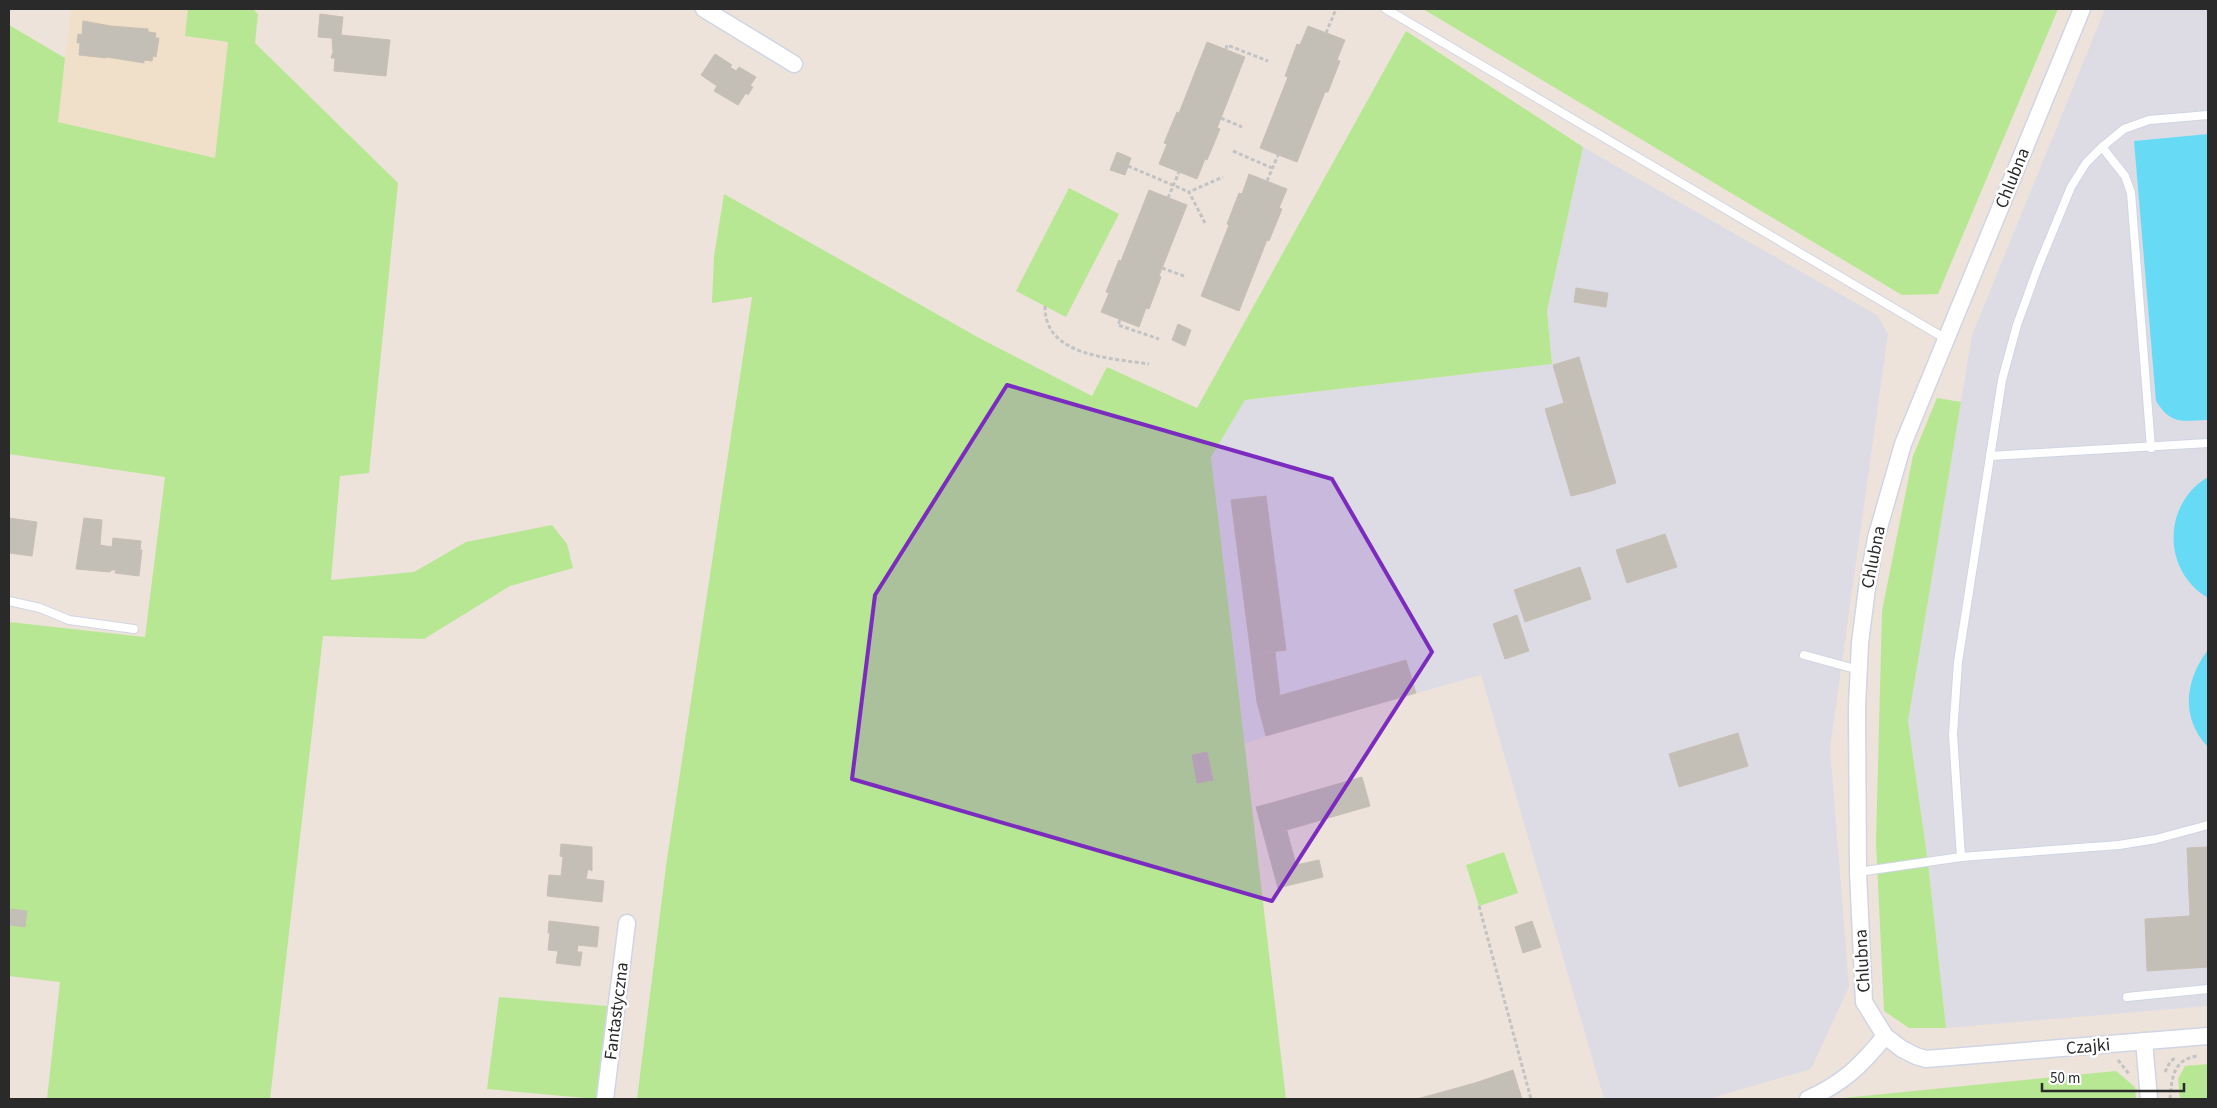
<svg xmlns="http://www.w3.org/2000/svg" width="2217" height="1108" font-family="'Source Sans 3',sans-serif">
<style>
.industrial{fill:#dddce5}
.education{fill:#f0e0c9}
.green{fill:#b7e793}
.water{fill:#67dbf5}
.building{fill:#c4bfb6;stroke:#c8bfb4}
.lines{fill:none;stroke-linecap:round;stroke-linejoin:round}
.service-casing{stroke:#d0d5e4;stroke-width:10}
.minor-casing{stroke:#d0d5e4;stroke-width:19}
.path{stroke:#c3c3c3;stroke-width:3;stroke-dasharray:4 2.5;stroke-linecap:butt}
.service{stroke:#fff;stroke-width:8}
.minor{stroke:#fff;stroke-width:16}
.marked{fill:#7b2cbf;fill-opacity:0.2;stroke:#7b2cbf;stroke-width:4;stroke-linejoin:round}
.labels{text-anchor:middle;stroke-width:5;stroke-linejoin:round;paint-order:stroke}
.street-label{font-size:18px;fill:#2a2a2a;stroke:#fff}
</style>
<rect width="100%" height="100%" fill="#ede3db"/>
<g class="industrial">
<polygon points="2105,9 2208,9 2208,1006 1946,1028 1928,863 1908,721 1972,335"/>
<polygon points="1583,147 1877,315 1888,334 1830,748 1849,987 1811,1069 1708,1099 1604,1099 1481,675 1266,736 1244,744 1211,457 1245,400 1552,364 1547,311"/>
</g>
<polygon class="education" points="71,9 188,9 185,36 228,42 215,158 57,122"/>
<g class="green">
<polygon points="188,9 253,9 258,14 255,43 398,183 369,473 340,476 331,580 414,572 466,542 552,525 567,544 573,568 510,586 424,639 323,636 270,1099 47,1099 60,982 9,976 9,622 145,637 165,477 9,454 9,25 65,58 58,122 215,158 228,42 185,36"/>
<polygon points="1423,9 2058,9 1938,294 1902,295"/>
<polygon points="1406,31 1583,147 1547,311 1552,364 1245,400 1211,457 1286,1099 637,1099 666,866 752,297 712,303 714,256 724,194 981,339 1092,396 1107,367 1197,408"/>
<polygon points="1069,188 1119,214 1066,317 1016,291"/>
<polygon points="1937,398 1961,402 1908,721 1928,863 1946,1028 1909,1028 1884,1011 1876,842 1882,611 1913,456"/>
<polygon points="1504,852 1518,893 1479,906 1466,865"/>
<polygon points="499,997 607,1006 596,1099 487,1089"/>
<polygon points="2208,1064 2208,1099 2180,1099 2178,1079 2185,1066"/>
<polygon points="2116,1071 2135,1087 2136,1099 1833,1099"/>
</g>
<g class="water">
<path d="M 2208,134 L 2208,420 C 2182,421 2171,425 2156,401 L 2134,141 Z"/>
<path d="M 2208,477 L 2208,598 C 2162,571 2162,504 2208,477 Z"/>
<path d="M 2208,650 L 2208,747 C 2180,718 2185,680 2208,650 Z"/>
</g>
<g class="building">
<polygon points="320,14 343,17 341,35 390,40 386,76 334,71 335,58 331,58 333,52 332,38 318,37"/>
<polygon points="83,21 111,26 148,29 148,32 156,33 155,38 159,38 156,57 153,56 152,61 144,60 144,63 107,57 106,58 79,55 80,43 77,43 78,34 82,35"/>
<polygon points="1308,26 1345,40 1337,60 1340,61 1328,92 1325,92 1297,162 1260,148 1288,77 1285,76 1297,44 1300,45"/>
<polygon points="1207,42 1245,57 1217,128 1220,129 1207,160 1205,159 1197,179 1159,164 1167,144 1164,143 1177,112 1179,113"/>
<polygon points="715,54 732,65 730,67 736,71 739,67 756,77 750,86 753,87 748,95 746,93 738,105 714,91 717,86 701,75"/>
<polygon points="1117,152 1131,158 1125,175 1110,170"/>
<polygon points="1249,174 1287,189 1279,208 1282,209 1269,241 1267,240 1239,311 1201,296 1229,225 1227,224 1239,193 1242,194"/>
<polygon points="1149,190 1187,205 1159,276 1161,277 1149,309 1146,308 1139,327 1101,312 1109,293 1106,292 1119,260 1121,261"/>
<polygon points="1576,288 1608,293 1606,307 1574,302"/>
<polygon points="1178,324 1191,330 1185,346 1172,340"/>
<polygon points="1579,357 1590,396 1564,403 1553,365"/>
<polygon points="1590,396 1608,457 1583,464 1564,403"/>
<polygon points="1564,403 1591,491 1571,496 1545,409"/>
<polygon points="1608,457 1616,483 1591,491 1583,464"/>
<polygon points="1266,496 1286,650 1251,655 1231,500"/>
<polygon points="9,518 37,522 32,556 9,553"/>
<polygon points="84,518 102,520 100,545 112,547 113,538 141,541 140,550 142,550 139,576 115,573 116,570 111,570 110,572 76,569"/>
<polygon points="1665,534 1677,567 1627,583 1616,550"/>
<polygon points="1580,567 1591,599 1525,622 1514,590"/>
<polygon points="1517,615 1529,651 1505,659 1493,624"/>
<polygon points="1275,652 1280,696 1257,702 1251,655"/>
<polygon points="1406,660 1416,693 1266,736 1257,702"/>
<polygon points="1738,733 1748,766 1679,787 1669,754"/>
<polygon points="1207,752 1213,780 1197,783 1192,755"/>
<polygon points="1362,777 1370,806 1283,831 1275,802"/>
<polygon points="1275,802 1283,831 1287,831 1296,865 1319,860 1323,877 1278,888 1256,807"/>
<polygon points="561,844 592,847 592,871 588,869 586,879 604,881 602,902 547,896 549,875 561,876 563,857 560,856"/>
<polygon points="2208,847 2208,967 2147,971 2145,919 2190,916 2187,848"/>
<polygon points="11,909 27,911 25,927 9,925"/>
<polygon points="549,921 599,927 597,947 578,945 577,952 582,952 580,966 556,963 558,951 548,950 550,933 548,933"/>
<polygon points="1532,921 1541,947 1523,953 1515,927"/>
<polygon points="1513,1070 1522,1099 1417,1099 1475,1083"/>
</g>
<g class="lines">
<g class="service-casing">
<g id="service">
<polyline points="1386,9 1946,339"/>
<polyline points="2102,147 2125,176 2131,193 2151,448"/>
<polyline points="1990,456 2208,443"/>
<polyline points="9,601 40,608 69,620 134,629"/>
<polyline points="1804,655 1859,670"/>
<polyline points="1961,857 1953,734 1958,662 2002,380 2017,325 2038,267 2071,187 2086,163 2102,147 2124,129 2149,120 2208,115"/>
<polyline points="1858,872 1961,857 2119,845 2156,839 2208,825"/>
<polyline points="2127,997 2208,989"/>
</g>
</g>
<g class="minor-casing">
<g id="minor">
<polyline points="704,9 794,64"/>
<polyline points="2082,9 1903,444 1876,538 1867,588 1860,643 1857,706 1858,872 1864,1002 1885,1036 1902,1049 1916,1056 1926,1059 2208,1036"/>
<polyline points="2144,1041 2149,1099"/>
<polyline points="605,1099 627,923"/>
<path d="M 1808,1099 C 1843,1083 1861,1066 1885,1036"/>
</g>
</g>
<g class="path">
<polyline points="1326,33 1336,9"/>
<polyline points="1226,49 1227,45 1268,61"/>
<polyline points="1221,118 1242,127"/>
<polyline points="1233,151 1272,168"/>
<polyline points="1128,166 1189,192"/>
<polyline points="1267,181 1278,155"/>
<polyline points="1168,198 1179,172"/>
<polyline points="1205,223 1189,192 1223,177"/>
<polyline points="1162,268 1184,276"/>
<path d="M 1045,306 C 1044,357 1112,358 1149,364"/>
<polyline points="1120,320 1118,325 1159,339"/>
<polyline points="1479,906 1531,1099"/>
<polyline points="2118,1060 2129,1074"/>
<polyline points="2165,1072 2170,1062 2176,1057"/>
<path d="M 2170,1099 C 2172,1079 2172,1060 2197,1056"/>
</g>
<use href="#service" class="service"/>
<use href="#minor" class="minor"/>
</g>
<path class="marked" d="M 1007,385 L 1332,479 L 1432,652 L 1272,901 L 852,779 L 875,595 Z"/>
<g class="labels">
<g class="street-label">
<text transform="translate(2012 178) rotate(-68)" y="6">Chlubna</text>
<text transform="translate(1873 557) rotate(-79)" y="6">Chlubna</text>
<text transform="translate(1862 961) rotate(-93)" y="6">Chlubna</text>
<text transform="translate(616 1011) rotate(-83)" y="6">Fantastyczna</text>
<text transform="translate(2088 1046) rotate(-5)" y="6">Czajki</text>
</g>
</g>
<rect width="2217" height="1108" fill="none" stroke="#2a2a2a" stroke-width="20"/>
<path d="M2042 1083v8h142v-8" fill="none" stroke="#2a2a2a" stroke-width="2.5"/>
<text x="2050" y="1083" font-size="15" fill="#2a2a2a" stroke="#ffffff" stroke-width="4" paint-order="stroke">50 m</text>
</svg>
